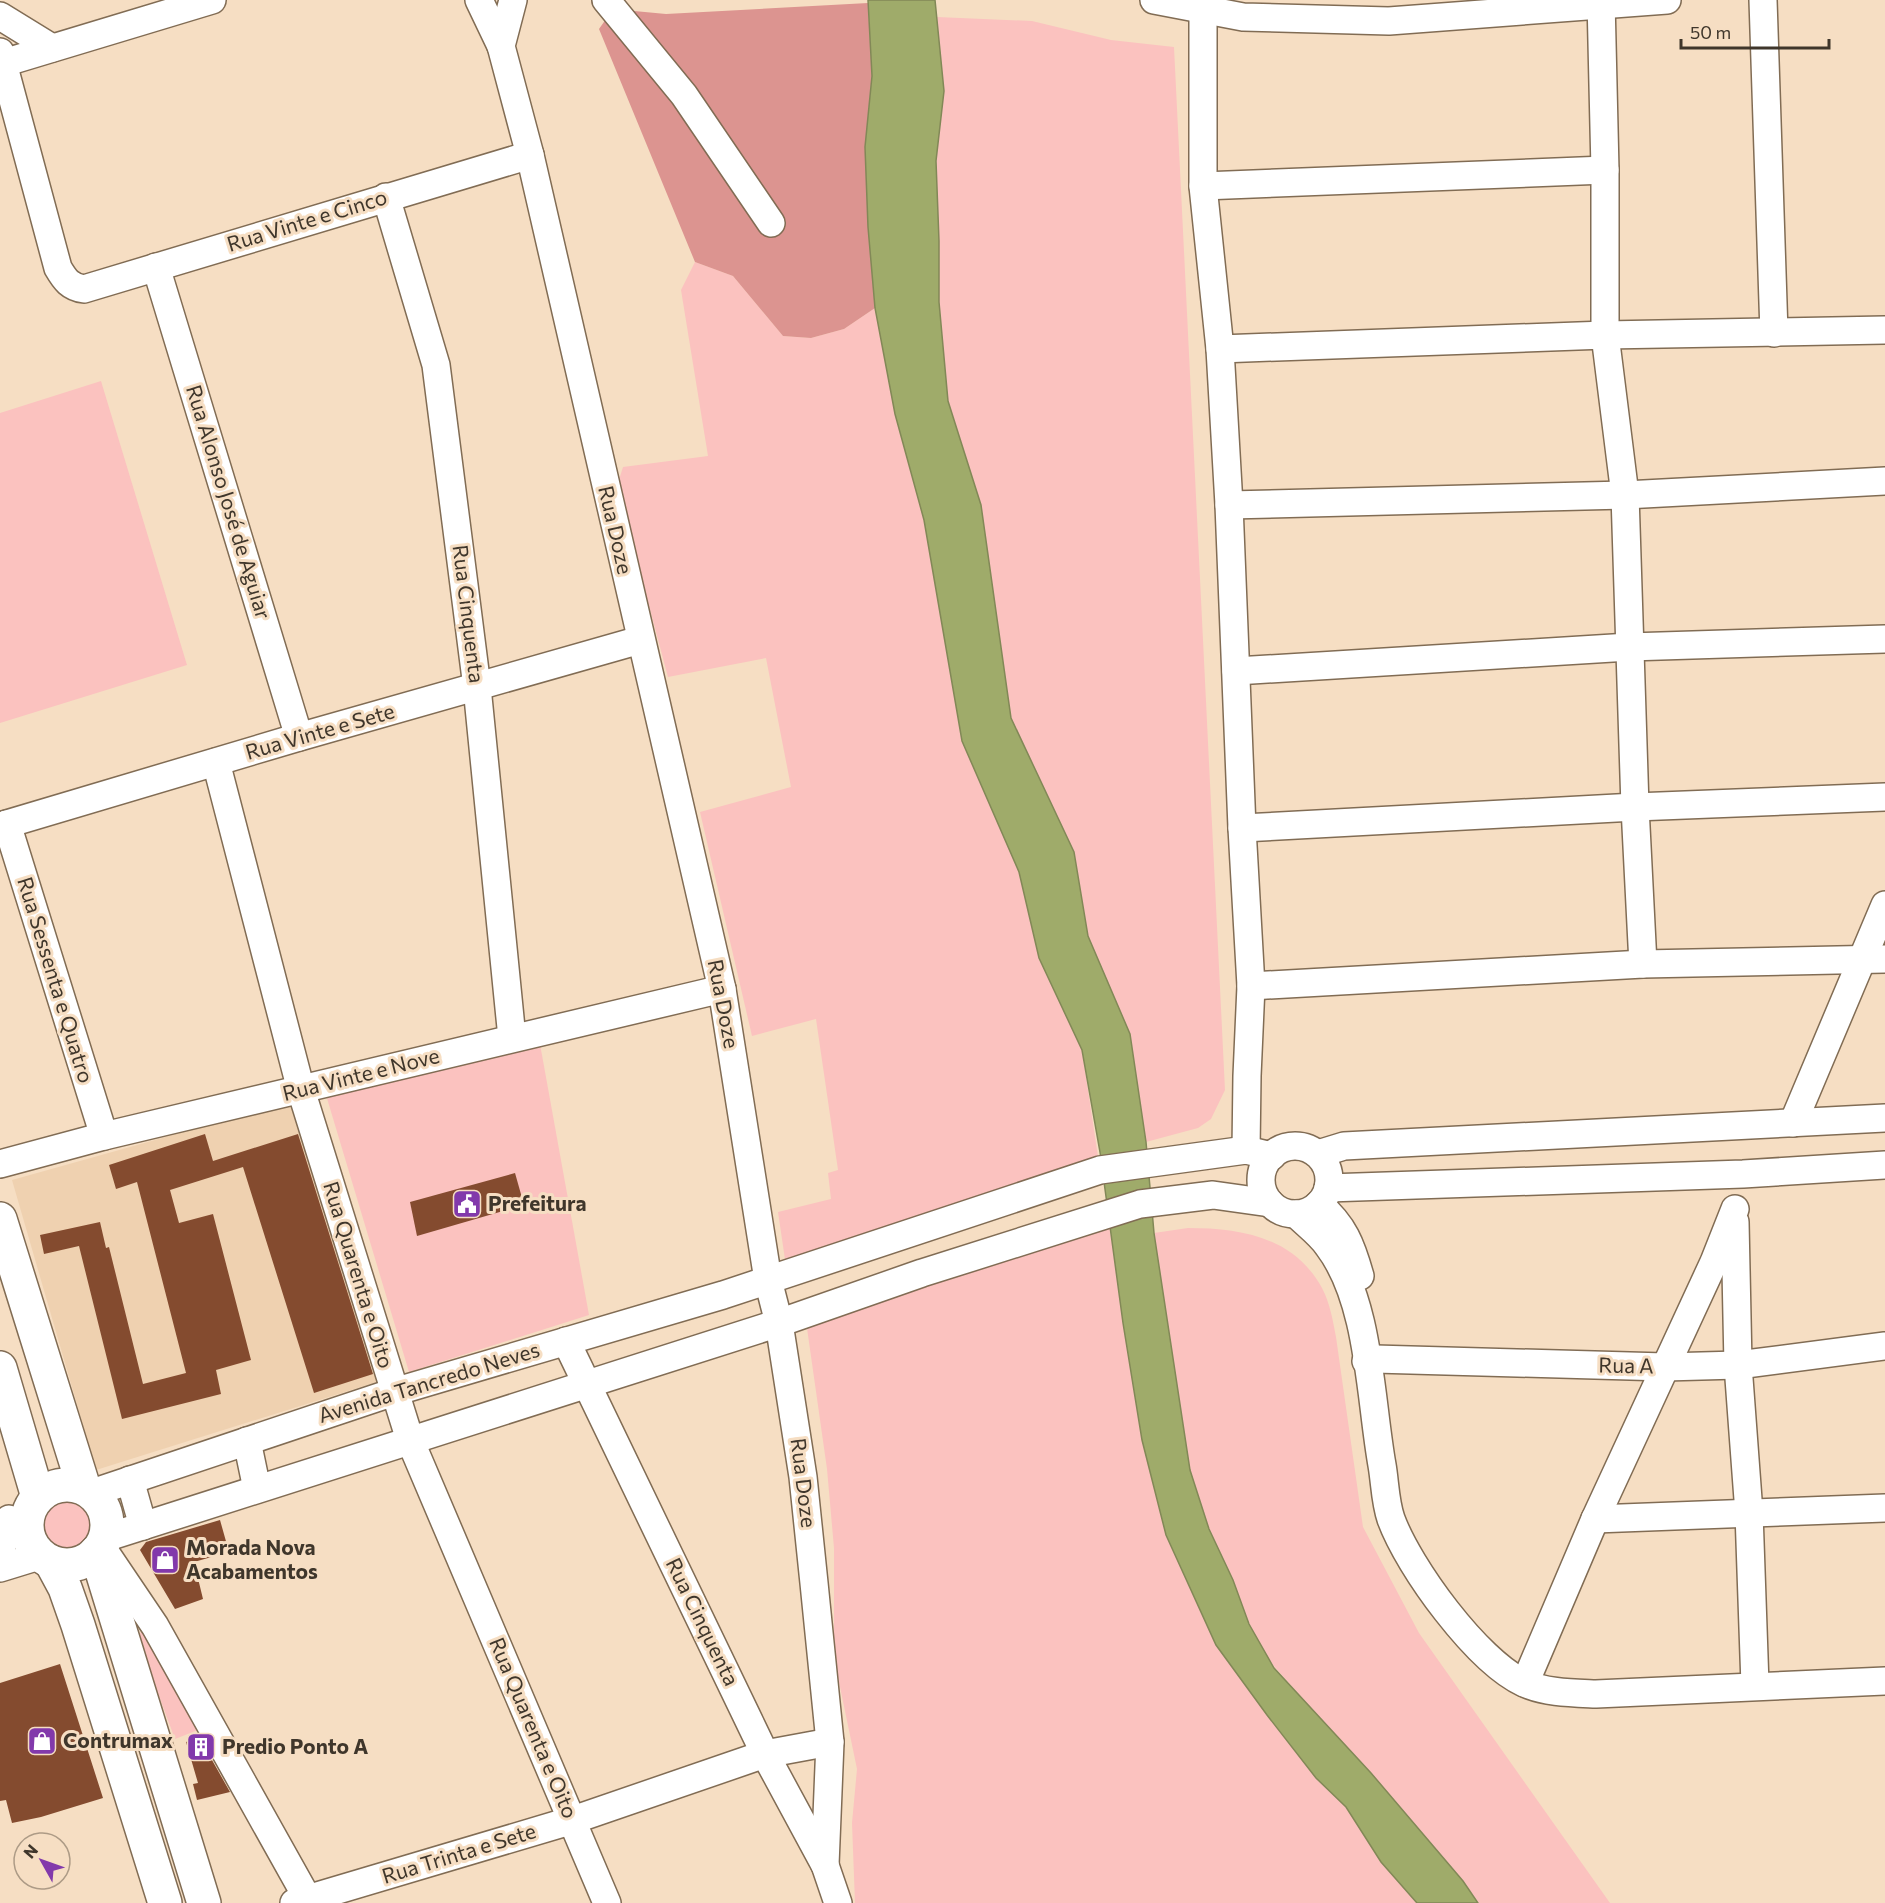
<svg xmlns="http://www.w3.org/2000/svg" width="1885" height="1903" font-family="Commissioner,sans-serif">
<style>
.built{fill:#efd1b0}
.green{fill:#fbc2bf}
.forest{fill:#dc9490}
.water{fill:#9fab6a;stroke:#828857;stroke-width:1.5}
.building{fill:#844b2f}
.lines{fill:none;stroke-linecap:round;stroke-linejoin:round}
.minor-casing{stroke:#816c54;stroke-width:30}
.major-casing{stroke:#816c54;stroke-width:36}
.minor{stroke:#fff;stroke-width:27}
.major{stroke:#fff;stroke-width:33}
.labels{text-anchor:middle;stroke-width:6;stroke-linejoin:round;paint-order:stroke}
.street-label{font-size:21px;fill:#3f362b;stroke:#f6dec3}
.poi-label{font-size:21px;font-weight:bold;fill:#3f362b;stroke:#f6dec3;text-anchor:start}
</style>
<rect width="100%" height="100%" fill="#f6dec3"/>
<polygon class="built" points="294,1101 380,1381 96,1470 12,1180"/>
<g class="green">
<polygon points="937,17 1032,21 1111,40 1174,47 1225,1090 1211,1119 1198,1128 1146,1142 1130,1034 1088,936 1074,852 1011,718 981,505 948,401 939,302 939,241 936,161 944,91"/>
<polygon points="695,262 733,276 783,336 811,338 844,329 875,308 895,414 924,520 962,741 1019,872 1039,958 1082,1050 1100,1170 787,1273 778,1212 831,1199 828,1173 838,1170 816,1019 752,1036 700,812 791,787 766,658 668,677 617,486 623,467 708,456 681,290"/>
<polygon points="101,381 187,665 0,723 0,413"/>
<polygon points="540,1044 589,1315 409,1372 326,1095"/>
<polygon points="1109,1222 1123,1323 1142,1440 1166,1535 1216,1645 1267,1715 1316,1778 1346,1807 1381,1862 1417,1903 855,1903 852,1823 857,1769 834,1658 834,1548 827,1469 805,1314"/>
<path d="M 1188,1228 C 1241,1228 1294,1237 1322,1288 C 1330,1303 1333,1321 1336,1337 L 1363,1527 L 1419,1633 L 1610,1903 L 1479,1903 L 1463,1881 L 1273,1665 L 1248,1626 L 1233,1580 L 1209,1529 L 1190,1470 L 1154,1233 Z"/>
<circle cx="71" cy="1523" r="27"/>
<polygon points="144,1631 148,1634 198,1730 175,1739 138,1640 138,1634"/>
</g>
<polygon class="forest" points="868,3 872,76 865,147 875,308 844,329 811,338 783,336 733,276 695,262 599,29 613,9 666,14"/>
<polygon class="water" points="868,0 935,0 944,91 936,161 939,241 939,302 948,401 981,505 1011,718 1074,852 1088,936 1130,1034 1146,1142 1154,1233 1190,1470 1209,1529 1233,1580 1249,1624 1274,1668 1371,1773 1463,1881 1478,1903 1417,1903 1381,1862 1346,1807 1316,1778 1267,1715 1216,1645 1166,1535 1142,1440 1123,1323 1100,1152 1082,1050 1039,958 1019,872 962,741 924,520 895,414 875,308 868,227 865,147 872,76"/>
<g class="building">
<polygon points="205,1134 213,1161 298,1134 373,1374 314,1393 243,1167 170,1190 179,1223 213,1214 251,1360 216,1370 221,1394 122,1419 79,1246 44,1254 40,1235 100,1222 106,1248 109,1247 143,1384 186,1373 137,1182 116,1189 109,1165"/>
<polygon points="515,1173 524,1205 417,1236 410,1202"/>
<polygon points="220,1520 229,1552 194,1562 203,1599 175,1609 140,1550 146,1542"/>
<polygon points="60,1664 103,1798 41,1817 12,1823 6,1800 0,1801 0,1683"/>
<polygon points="199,1737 230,1792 197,1800 193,1784 198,1783 186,1742"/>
</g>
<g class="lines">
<g class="minor-casing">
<g id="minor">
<polyline points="479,0 501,46"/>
<polyline points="513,0 501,46 530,155 722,989 768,1280 779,1323 803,1477 814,1583 830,1742 825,1865"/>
<polyline points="606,0 684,95 771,223"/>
<polyline points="1154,0 1243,17 1389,21 1667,0"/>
<polyline points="1203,0 1203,186 1220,349 1229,505 1242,828 1251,986 1247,1076 1246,1150"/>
<polyline points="1601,0 1605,170 1605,335 1625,495 1635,807 1643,964"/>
<polyline points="1763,0 1774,333"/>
<polyline points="0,16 52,48"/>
<path d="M 0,52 L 58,268 C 65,280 70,287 84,289 L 530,155"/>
<polyline points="0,64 212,0"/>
<polyline points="1203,186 1605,170"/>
<polyline points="386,197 436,365 477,687 512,1038"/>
<polyline points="156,267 299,737"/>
<polyline points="1220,349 1605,335 1885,330"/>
<polyline points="1229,505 1625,495 1885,481"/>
<polyline points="1236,671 1629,647 1885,639"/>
<polyline points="216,762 301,1090 410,1440 607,1903"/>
<polyline points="7,824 104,1136"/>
<polyline points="0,826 299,737 640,640"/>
<polyline points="1242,828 1635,807 1885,797"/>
<polyline points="1251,986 1643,964 1885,959"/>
<polyline points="1793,1123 1885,905"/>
<circle cx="1295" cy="1180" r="34"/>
<polyline points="1318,1154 1344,1146 1885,1118"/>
<polyline points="0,1164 104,1136 722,989"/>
<polyline points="1328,1188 1743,1174 1885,1165"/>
<path d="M 1319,1204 C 1344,1226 1351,1244 1360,1276"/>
<path d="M 1296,1214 C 1306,1224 1320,1234 1328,1246 C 1370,1301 1370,1398 1382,1465 C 1385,1482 1385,1502 1391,1519 C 1409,1568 1477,1661 1524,1683 C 1546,1693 1572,1693 1596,1694 L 1885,1681"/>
<polyline points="1735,1222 1738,1365 1749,1513 1755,1685"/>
<polyline points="566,1341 765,1754 825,1865 838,1903"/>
<polyline points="1366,1361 1375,1359 1665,1367 1738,1365 1885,1346"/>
<polyline points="247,1441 257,1489"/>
<polyline points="130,1480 143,1526"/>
<polyline points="92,1493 394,1392 723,1295 1100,1170 1246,1150 1272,1156"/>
<polyline points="1595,1519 1885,1508"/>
<polyline points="105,1538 779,1323 922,1273 1140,1204 1213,1195 1270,1203"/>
<polyline points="101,1546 155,1626 310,1903"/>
<polyline points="0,1555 9,1519"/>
<polyline points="0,1568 39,1556"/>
<polyline points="1525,1683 1595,1519 1714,1262 1735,1209"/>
<polyline points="294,1903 573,1820 765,1754 830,1742"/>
</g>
</g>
<g class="major-casing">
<g id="major">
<polyline points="0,1219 84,1488"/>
<polyline points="0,1368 38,1497"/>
<circle cx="67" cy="1525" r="40"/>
<polyline points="96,1552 204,1903"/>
<polyline points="51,1562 65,1588 78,1625 165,1903"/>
</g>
</g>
<use href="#minor" class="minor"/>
<use href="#major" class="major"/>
</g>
<defs>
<g id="civic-square" transform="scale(1.5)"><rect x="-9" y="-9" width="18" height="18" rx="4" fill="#8239ab" stroke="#f6dec3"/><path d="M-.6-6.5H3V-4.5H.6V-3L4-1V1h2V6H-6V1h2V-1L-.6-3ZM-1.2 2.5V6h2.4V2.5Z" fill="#fff"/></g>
<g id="shop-square" transform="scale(1.5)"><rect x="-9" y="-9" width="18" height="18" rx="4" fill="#8239ab" stroke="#f6dec3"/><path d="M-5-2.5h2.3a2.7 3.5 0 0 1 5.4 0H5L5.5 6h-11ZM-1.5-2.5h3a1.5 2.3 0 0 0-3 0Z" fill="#fff"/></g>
<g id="building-square" transform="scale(1.5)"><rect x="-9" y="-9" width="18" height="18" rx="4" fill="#8239ab" stroke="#f6dec3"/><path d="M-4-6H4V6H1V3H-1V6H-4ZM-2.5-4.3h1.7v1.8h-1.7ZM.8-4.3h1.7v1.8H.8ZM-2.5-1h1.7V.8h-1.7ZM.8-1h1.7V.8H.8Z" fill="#fff"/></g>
</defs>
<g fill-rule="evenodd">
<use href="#civic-square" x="467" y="1204"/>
<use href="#shop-square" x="165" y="1560"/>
<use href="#shop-square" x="42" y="1741"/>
<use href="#building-square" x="201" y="1747"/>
</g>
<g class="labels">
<g class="street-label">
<text transform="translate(307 221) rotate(-17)" y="7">Rua Vinte e Cinco</text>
<text transform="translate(228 502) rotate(73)" y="7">Rua Alonso José de Aguiar</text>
<text transform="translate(615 530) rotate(77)" y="7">Rua Doze</text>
<text transform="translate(468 614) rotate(83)" y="7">Rua Cinquenta</text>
<text transform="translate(320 732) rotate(-16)" y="7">Rua Vinte e Sete</text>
<text transform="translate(55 980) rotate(73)" y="7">Rua Sessenta e Quatro</text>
<text transform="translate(723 1004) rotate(79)" y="7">Rua Doze</text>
<text transform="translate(361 1075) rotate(-14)" y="7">Rua Vinte e Nove</text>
<text transform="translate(358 1275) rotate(73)" y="7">Rua Quarenta e Oito</text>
<text transform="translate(1626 1366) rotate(1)" y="7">Rua A</text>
<text transform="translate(429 1383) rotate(-17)" y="7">Avenida Tancredo Neves</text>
<text transform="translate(803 1483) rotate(83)" y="7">Rua Doze</text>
<text transform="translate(702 1622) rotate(64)" y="7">Rua Cinquenta</text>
<text transform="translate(533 1728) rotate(67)" y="7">Rua Quarenta e Oito</text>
<text transform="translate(459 1854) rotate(-17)" y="7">Rua Trinta e Sete</text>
</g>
<g class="poi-label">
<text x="488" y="1211">Prefeitura</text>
<text x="186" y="1555">Morada Nova<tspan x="186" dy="24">Acabamentos</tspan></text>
<text x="63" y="1748">Contrumax</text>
<text x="222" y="1754">Predio Ponto A</text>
</g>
</g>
<g transform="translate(42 1861) rotate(310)"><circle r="28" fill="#f6dec3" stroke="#ad9b86" stroke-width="1.5"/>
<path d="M0-4.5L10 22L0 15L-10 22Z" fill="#8239ab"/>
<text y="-9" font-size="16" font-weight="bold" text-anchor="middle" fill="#3f362b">N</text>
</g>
<path d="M1681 39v9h148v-9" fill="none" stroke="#3f362b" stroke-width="3"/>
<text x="1690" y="39" font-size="18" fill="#3f362b" stroke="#f6dec3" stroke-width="4.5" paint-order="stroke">50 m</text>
</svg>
